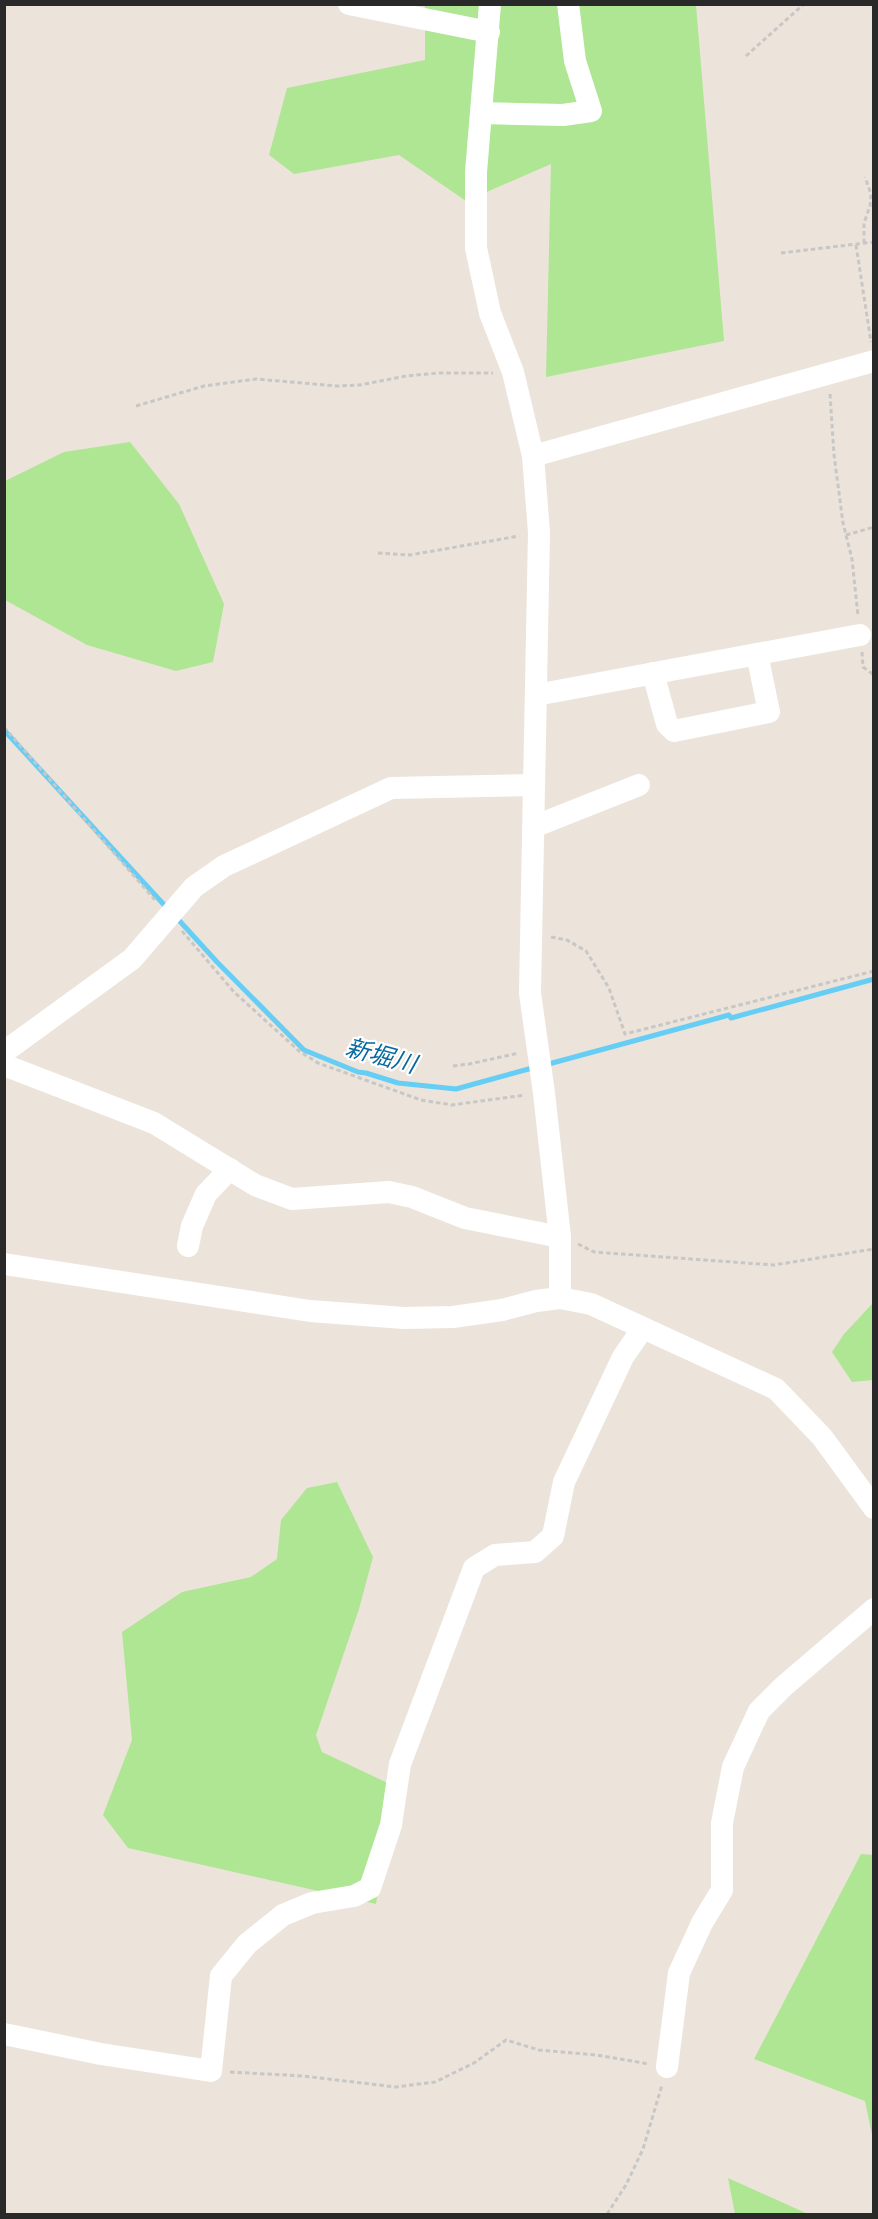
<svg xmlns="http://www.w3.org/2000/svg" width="878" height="2219" font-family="'PT Sans Narrow','Noto Sans JP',sans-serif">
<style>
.green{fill:#aee693}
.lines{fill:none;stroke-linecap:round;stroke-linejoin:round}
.stream{stroke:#66cdf5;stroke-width:5}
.path{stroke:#c7c7c7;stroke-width:3;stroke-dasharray:4.5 3;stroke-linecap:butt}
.minor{stroke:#fff;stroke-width:22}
.labels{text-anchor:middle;stroke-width:4.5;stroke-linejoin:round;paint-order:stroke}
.water-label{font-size:24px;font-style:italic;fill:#0669a0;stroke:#fff}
</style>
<rect width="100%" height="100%" fill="#ece4da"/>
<g class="green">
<polygon points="425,5 696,5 724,341 546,377 551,164 466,201 399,155 294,174 269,155 287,88 425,60"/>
<polygon points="130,442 179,504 224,604 213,662 176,671 87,645 5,600 5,481 64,452"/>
<polygon points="873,1303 873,1380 852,1382 832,1352 844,1334"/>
<polygon points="337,1482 373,1557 359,1609 316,1735 322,1752 394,1786 376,1904 128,1848 103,1815 132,1740 122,1632 182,1592 251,1577 277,1559 281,1520 307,1488"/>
<polygon points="861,1854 874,1855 873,2140 865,2101 754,2059"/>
<polygon points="728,2178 808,2214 735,2214"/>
</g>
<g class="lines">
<g class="stream">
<polyline points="4,730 167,908"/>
<polyline points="176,917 217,962 304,1050 358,1072 366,1073 398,1083 456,1089 536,1067"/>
<polyline points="545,1065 729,1015 731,1018 874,979"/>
</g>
<g class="path">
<polyline points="746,56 804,4"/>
<polyline points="864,243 864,223 870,206 871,194 865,177"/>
<polyline points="856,245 871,342"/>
<polyline points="781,253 874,242"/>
<polyline points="830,394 834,455 843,523 852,559 858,616"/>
<polyline points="136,406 204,386 256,379 337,386 360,385 406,376 438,373 493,373"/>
<polyline points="846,535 874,527"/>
<polyline points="378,553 410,555 519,536"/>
<polyline points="862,652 863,667 874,675"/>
<polyline points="4,727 156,901"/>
<polyline points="182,931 234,992 299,1051 318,1063 421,1100 452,1105 525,1095"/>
<polyline points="551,937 567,940 586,951 609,988 625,1034 874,971"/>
<polyline points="453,1066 469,1064 519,1053"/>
<polyline points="578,1244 594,1252 774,1265 874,1249"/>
<polyline points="230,2072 303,2076 396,2087 435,2082 474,2063 506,2040 539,2050 596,2055 649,2064"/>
<polyline points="607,2214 626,2185 643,2149 662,2085"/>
</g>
<g class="minor">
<polyline points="349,4 489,32"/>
<polyline points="490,4 476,172 476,248 490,313 513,372 533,456 539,532 530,993 544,1093 560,1237 560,1298"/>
<polyline points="481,113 563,115 591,111 575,61 568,4"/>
<polyline points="533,456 874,361"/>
<polyline points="653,673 667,724 674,731 769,712 757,654"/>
<polyline points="536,695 860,635"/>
<polyline points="533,827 639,785"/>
<polyline points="4,1052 132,959 194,887 224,866 391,788 534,785"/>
<polyline points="4,1065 154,1123 255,1185 292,1199 389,1192 412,1197 465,1218 560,1237"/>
<polyline points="188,1246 192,1226 206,1194 230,1169"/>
<polyline points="4,1264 310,1311 404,1318 453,1317 502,1310 536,1301 560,1298 591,1304 776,1389 822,1437 874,1508"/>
<polyline points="4,2034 101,2054 211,2071 221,1976 247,1944 283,1915 312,1903 354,1896 370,1888 391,1825 400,1764 474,1568 495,1555 535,1552 553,1536 564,1482 623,1357 643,1328"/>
<polyline points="667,2067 679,1973 702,1923 722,1890 722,1823 733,1767 759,1711 784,1686 874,1609"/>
</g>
</g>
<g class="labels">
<g class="water-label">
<text transform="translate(381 1056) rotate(15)" y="8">新堀川</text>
</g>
</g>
<rect width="878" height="2219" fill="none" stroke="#292929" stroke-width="12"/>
</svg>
